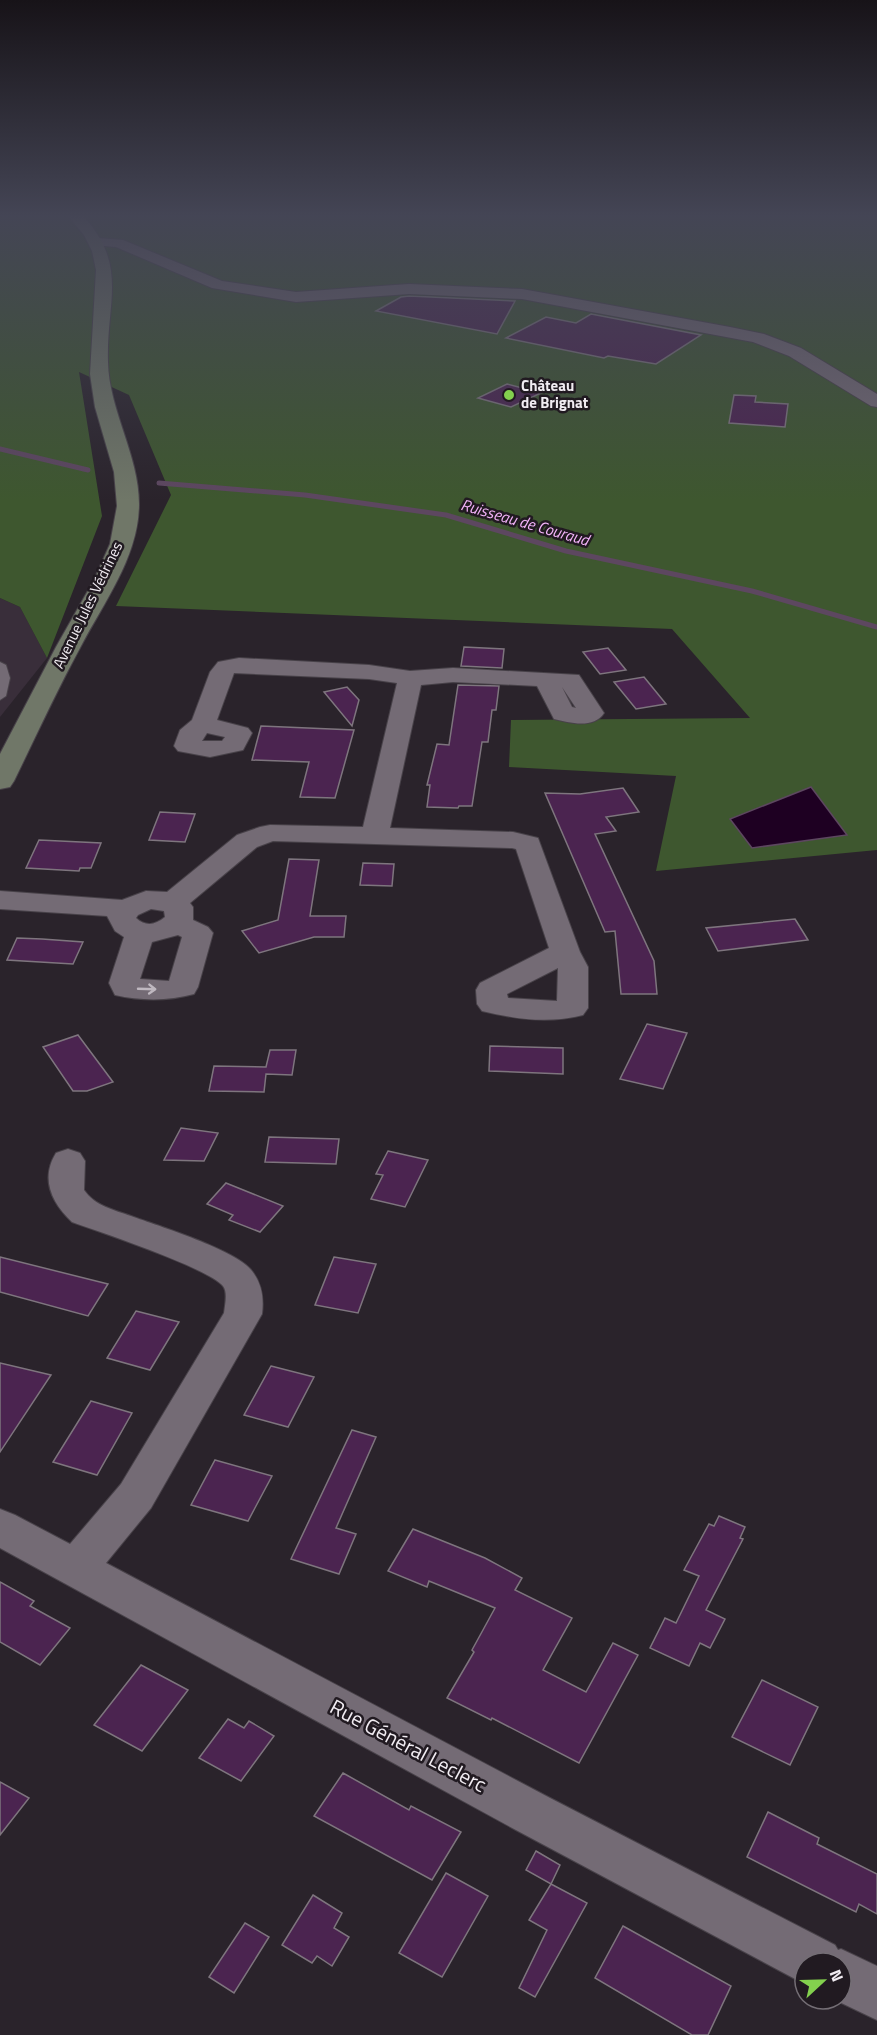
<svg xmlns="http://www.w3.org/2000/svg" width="877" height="2035" font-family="'Titillium Web',sans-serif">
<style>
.built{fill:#392e3a}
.green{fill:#3e572f}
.water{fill:#1e0022;stroke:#5d4760;stroke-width:1.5}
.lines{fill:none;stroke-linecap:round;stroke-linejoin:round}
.stream{stroke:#5d4760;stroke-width:5}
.building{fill:#4b2450;stroke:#7e757e;stroke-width:1.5}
.lane-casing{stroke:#484249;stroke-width:2}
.street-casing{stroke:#484249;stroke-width:2}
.secondary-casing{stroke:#484249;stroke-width:2}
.lane{fill:#746b75;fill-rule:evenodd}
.street{fill:#746b75;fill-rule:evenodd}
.secondary{fill:#707768;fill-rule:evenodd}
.oneway{stroke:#bfb8c0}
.poi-dot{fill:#83d04e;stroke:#211a21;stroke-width:2}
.labels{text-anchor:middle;stroke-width:5;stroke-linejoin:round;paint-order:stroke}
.far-poi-label{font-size:15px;font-weight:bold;fill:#f1ecf2;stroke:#211a21;text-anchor:start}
.far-street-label{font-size:15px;fill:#f1ecf2;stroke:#211a21}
.far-water-label{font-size:16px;font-style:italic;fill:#f4b4fa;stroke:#211a21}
.near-street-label{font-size:21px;fill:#f1ecf2;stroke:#211a21}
</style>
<rect width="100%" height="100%" fill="#2a232b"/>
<polygon class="built" points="0,598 20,607 47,658 0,717"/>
<polygon class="green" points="0,216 877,216 877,850 656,871 676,776 509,767 511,720 750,718 672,629 116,606 171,495 129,395 79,372 102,516 47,658 20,607 0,598"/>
<polygon class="water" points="811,787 847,835 752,848 730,819"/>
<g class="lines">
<g class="stream">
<polyline points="0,449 88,470"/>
<polyline points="159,483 305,495 446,515 566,551 752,591 877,627"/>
</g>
</g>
<g class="building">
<polygon points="409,296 515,301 497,334 376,311 401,297"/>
<polygon points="591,314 701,335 656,364 608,356 604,358 506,338 546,317 576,323"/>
<polygon points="507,384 541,393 511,407 478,398"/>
<polygon points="734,395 756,396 755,402 788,404 785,427 729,423"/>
<polygon points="464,647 504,649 502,668 461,666"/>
<polygon points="608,648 626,670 600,674 583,652"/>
<polygon points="644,677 666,704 636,709 614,682"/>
<polygon points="458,685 499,686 496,710 492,710 488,742 482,742 472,806 459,806 458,808 427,807 430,785 427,785 437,744 449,745"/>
<polygon points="347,687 359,700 352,726 324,692"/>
<polygon points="261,726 354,730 335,798 300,797 309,762 252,760"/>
<polygon points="623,788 639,812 606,817 616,831 595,834 654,961 657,994 621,994 615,931 605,932 545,793 580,794"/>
<polygon points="160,812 195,814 185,842 149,840"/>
<polygon points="39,840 101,843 91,868 80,868 79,871 26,868"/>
<polygon points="289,859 319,860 310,916 346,916 344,937 314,937 259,953 242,931 278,920"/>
<polygon points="363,863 394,864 392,886 360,885"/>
<polygon points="795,919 808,940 718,951 706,928"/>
<polygon points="17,938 42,939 83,942 73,964 7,960"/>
<polygon points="647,1024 687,1033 663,1089 620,1079"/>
<polygon points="78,1035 113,1082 87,1091 73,1091 43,1047"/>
<polygon points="490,1046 563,1048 563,1074 489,1071"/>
<polygon points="270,1050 296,1050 292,1075 266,1074 264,1092 209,1091 214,1066 266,1067"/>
<polygon points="181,1128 218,1133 204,1161 164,1160"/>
<polygon points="269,1137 339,1139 336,1164 265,1162"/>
<polygon points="388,1151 428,1160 405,1207 371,1199 383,1175 376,1174"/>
<polygon points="226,1183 283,1206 260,1232 229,1220 233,1215 207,1204"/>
<polygon points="0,1257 108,1284 88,1316 0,1292"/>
<polygon points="334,1257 376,1264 358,1313 315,1305"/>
<polygon points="136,1311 179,1322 150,1370 107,1358"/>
<polygon points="0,1363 51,1375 0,1452"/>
<polygon points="271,1366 314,1377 288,1427 244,1415"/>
<polygon points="91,1401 132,1413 97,1475 53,1462"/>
<polygon points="352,1430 376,1437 336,1528 356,1534 339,1574 291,1559"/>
<polygon points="215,1460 272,1476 248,1521 191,1505"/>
<polygon points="719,1516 745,1527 740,1538 743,1539 706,1610 725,1619 710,1648 700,1643 689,1666 650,1648 665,1618 676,1623 699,1576 684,1570 709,1524 714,1526"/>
<polygon points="413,1529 485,1558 522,1578 515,1590 572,1618 543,1670 586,1692 613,1643 638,1655 579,1763 492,1718 491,1720 447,1698 474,1652 472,1650 495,1608 429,1581 427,1587 388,1571"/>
<polygon points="0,1582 34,1601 30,1606 70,1628 40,1665 0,1642"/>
<polygon points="141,1665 188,1690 142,1751 94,1725"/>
<polygon points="762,1680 818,1707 790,1765 732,1737"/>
<polygon points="228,1719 244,1728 249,1721 274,1736 241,1781 199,1758"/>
<polygon points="343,1773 409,1810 411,1806 461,1832 432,1880 314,1816"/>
<polygon points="0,1782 29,1798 0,1835"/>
<polygon points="768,1812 819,1838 817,1844 877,1874 877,1914 859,1904 856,1912 747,1857"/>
<polygon points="536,1851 560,1865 551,1884 526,1870"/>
<polygon points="446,1873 488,1896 442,1977 399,1953"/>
<polygon points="551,1884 587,1903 535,1997 519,1988 547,1930 529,1920"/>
<polygon points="313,1895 342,1913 334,1928 349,1937 332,1966 317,1956 312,1963 282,1945"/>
<polygon points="245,1923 269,1937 234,1993 209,1977"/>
<polygon points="623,1926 731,1986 708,2035 692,2035 595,1978"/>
</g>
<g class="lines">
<g class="lane-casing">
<polygon id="lane" points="0,662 6,665 10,678 6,696 0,700"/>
</g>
<g class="street-casing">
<g id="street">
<polygon points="98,238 123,240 222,281 296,292 409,284 522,289 730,327 764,334 801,348 877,394 877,407 871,406 789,356 753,342 522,299 409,294 296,302 212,288 116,247 93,245 91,242 93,239"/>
<path d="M 239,658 L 369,665 L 410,671 L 453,668 L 579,675 L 604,713 C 594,729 570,723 554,719 L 537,686 L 453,682 L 421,685 L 390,828 L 513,832 L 538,838 L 580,952 L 588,967 L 588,1008 L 583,1015 C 548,1024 516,1019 482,1011 L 477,1004 L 476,990 L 480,983 L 549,948 L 516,849 L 512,848 L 273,841 L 257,847 L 190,903 L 193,907 L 193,920 L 208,927 L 213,933 L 198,987 L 194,994 C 169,1001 141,1001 115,995 L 109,983 L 124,937 L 115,931 L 107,916 L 0,909 L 0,891 L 122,900 L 146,891 L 167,892 L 237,835 L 260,827 L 270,825 L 363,827 L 397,683 L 369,679 L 234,673 L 217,720 L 248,728 L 252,733 L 243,750 L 210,757 L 178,751 L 174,746 L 180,730 L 192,720 L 210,672 L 218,662 ZM 562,687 L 576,708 L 572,707 ZM 207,733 L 225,737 L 222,741 L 202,741 ZM 151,909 L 164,911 L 165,917 C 155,925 146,927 136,918 L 138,915 ZM 178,935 L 182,937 L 169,981 L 140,979 L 152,942 ZM 558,968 L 557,1001 L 508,998 L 507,994 Z"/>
<path d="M 68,1149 L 80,1153 L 85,1161 L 84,1190 C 95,1206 114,1210 131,1216 C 158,1226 237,1250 252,1271 C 262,1284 264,1298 262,1314 L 151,1508 L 106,1563 L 550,1798 L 835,1945 L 838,1950 L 841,1949 L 877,1966 L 877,2020 L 833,1999 L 841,1999 L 841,1963 L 805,1963 L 805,1984 L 799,1981 L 516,1830 L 0,1548 L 0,1509 L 15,1515 L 70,1544 L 121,1484 L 224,1313 C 225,1305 228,1292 223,1286 C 208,1268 100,1232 72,1222 C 52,1203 40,1179 56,1153 Z"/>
</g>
</g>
<g class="secondary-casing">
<path id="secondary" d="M 68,216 L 83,216 C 129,265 106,303 108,362 C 109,411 139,455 139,504 C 139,556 104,602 81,646 C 57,690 36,736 14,781 L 10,787 L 0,789 L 0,754 L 56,647 L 94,580 L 110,544 L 117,506 L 114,472 L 95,407 L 90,374 L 96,270 L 92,251 L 84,235 Z"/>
</g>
<use href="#lane" class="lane"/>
<use href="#street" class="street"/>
<use href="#secondary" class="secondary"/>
</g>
<defs><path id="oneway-shaft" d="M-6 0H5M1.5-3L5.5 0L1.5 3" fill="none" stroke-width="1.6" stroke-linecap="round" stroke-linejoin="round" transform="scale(1.5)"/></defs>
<use class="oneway" href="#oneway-shaft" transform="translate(147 989) rotate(2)"/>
<linearGradient id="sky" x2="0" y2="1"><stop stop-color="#171318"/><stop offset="0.43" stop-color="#444555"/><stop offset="1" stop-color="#444555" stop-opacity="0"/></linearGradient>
<rect width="877" height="501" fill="url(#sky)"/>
<circle class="poi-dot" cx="509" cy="395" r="6"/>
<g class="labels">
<g class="far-poi-label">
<text x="521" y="391">Château<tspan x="521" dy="17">de Brignat</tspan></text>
</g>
<g class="far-street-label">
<text transform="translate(88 605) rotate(-64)" y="5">Avenue Jules Védrines</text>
</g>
<g class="far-water-label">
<text transform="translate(525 522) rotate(16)" y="6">Ruisseau de Couraud</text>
</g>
<g class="near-street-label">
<text transform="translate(408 1746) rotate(28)" y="7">Rue Général Leclerc</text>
</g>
</g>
<g transform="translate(823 1981) rotate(68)"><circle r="28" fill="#211a21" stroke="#746e75" stroke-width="1.5"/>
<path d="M0-4.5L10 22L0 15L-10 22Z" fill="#83d04e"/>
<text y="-9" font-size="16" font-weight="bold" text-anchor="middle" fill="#f1ecf2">N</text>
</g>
</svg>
